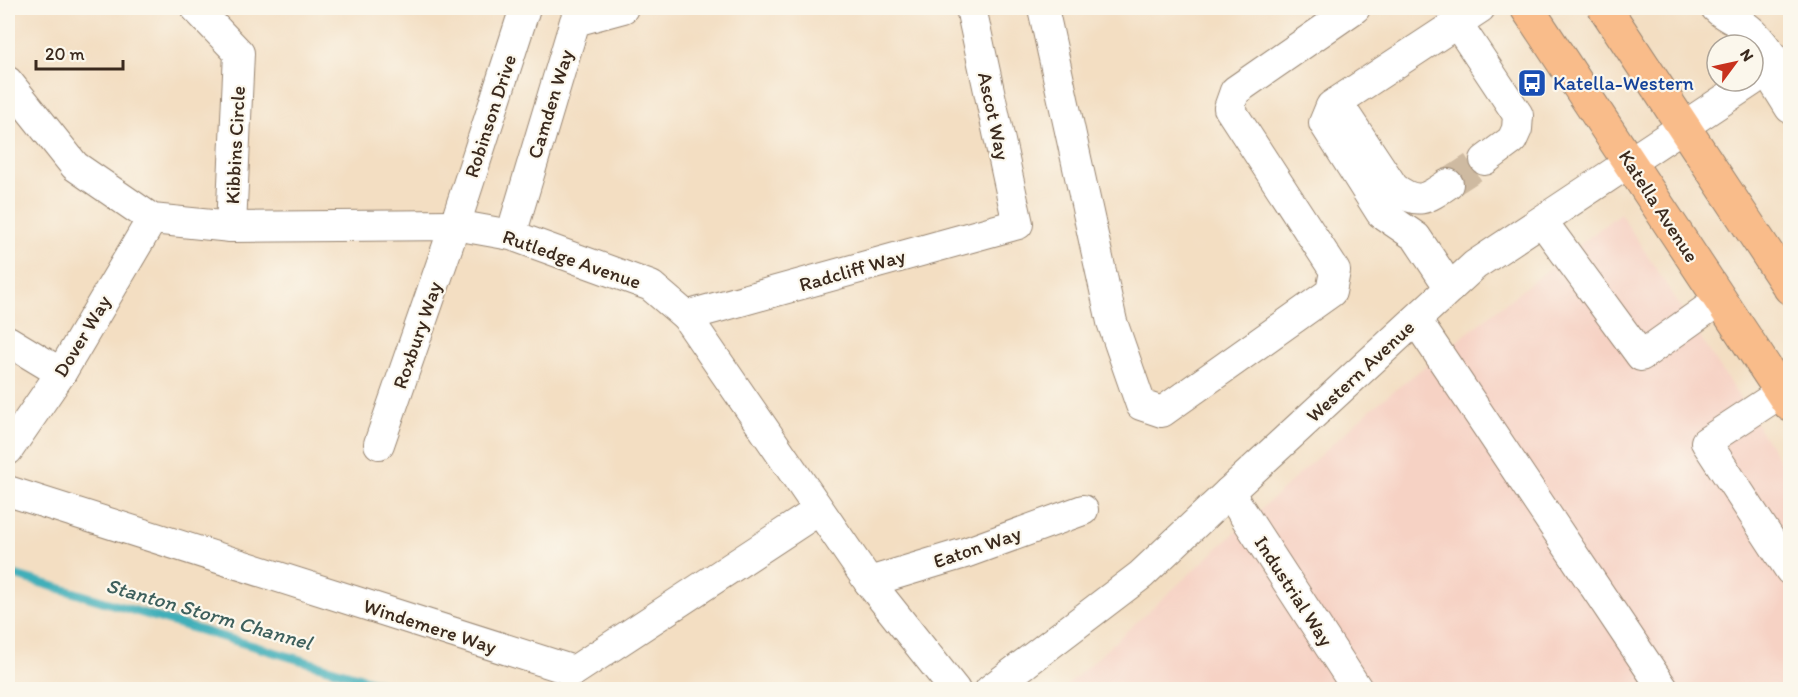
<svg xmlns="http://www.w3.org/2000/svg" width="1798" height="697" font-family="Itim,sans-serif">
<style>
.built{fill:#f6d2c4}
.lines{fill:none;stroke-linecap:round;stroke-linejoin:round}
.stream{stroke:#3fafb9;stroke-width:9}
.minor-tunnel{stroke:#cebaa1;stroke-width:30;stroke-dasharray:30 15;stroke-linecap:butt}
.minor-casing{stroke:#978470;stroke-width:32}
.major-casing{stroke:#978470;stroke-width:35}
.minor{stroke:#fff;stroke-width:30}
.major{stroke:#f9bc8a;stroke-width:33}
.labels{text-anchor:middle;stroke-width:4.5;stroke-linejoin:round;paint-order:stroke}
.transit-label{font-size:20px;fill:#164399;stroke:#fbf7ec;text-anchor:start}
.street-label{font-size:20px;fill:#3b2a1e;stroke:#fbf7ec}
.water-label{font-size:21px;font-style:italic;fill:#3d5f5c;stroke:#fbf7ec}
</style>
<rect width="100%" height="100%" fill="#fbf7ec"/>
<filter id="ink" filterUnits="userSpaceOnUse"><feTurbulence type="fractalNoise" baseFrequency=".0167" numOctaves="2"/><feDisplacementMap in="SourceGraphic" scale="12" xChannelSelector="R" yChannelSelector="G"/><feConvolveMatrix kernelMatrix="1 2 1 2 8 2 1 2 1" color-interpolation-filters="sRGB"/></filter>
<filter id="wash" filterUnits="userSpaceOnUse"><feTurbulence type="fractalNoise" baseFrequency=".008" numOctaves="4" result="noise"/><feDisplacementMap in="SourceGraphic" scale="24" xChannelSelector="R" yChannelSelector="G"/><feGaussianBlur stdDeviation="1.35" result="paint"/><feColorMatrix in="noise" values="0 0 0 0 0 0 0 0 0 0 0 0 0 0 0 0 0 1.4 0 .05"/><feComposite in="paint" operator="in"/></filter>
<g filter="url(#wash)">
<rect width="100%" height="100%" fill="#f3dec2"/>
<polygon class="built" points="1620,213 1790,476 1790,689 1062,690 1372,408"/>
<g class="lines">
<polyline class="stream" points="8,573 401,690"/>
</g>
</g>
<g filter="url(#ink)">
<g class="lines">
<polyline class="minor-tunnel" points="1448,184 1485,160"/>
<g class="minor-casing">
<g id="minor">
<polyline points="196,8 239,53 231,227"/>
<polyline points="1043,8 1112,322 1141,405 1162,412 1331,292 1335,271 1229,108 1235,91 1355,8"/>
<path d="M 1716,8 C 1725,17 1734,20 1745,26 C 1758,35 1769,51 1777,64"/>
<polyline points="1457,23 1518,115 1517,129 1512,140 1485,160"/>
<polyline points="1767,71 1790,108"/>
<polyline points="8,82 75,166 152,219 231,227 455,225 511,235 651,286 686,316 869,582 955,690"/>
<path d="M 1337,102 L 1394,188 C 1418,205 1425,200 1448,184"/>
<polyline points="1542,221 1641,356 1721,299"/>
<polyline points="511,235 575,21 623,8"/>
<polyline points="1450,288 1416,237 1381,213 1324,123 1331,106 1480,8"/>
<polyline points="686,316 1018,224 971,8"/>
<polyline points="1416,320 1664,690"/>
<polyline points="8,341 61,373"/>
<polyline points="1782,392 1706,442 1790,570"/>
<polyline points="379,444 455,225 525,8"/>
<polyline points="8,450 61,373 152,219"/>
<polyline points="8,491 574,671 819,510"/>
<polyline points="1229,492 1358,690"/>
<polyline points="869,582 965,553 1083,510"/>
<polyline points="990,690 1141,575 1229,492 1475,265 1752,81"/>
</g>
</g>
<g class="major-casing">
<g id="major">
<polyline points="1527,8 1790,405"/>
<polyline points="1605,8 1790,288"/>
</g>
</g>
<use href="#minor" class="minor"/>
<use href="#major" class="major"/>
</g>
</g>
<defs>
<g id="bus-square" transform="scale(1.5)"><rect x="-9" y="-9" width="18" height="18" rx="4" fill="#1a4fb4" stroke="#fbf7ec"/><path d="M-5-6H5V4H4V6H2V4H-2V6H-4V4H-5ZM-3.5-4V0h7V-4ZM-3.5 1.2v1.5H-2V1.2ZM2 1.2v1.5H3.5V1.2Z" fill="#fff"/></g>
</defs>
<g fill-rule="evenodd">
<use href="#bus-square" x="1532" y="83"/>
</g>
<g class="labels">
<g class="transit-label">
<text x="1553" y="90">Katella-Western</text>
</g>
<g class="street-label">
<text transform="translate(550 104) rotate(-73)" y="7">Camden Way</text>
<text transform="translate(490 116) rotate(-72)" y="7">Robinson Drive</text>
<text transform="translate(994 116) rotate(78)" y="7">Ascot Way</text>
<text transform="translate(235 145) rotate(-87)" y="7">Kibbins Circle</text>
<text transform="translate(1659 206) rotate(57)" y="7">Katella Avenue</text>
<text transform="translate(572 259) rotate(19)" y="7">Rutledge Avenue</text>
<text transform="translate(852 270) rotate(-16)" y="7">Radcliff Way</text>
<text transform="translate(417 335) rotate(-71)" y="7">Roxbury Way</text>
<text transform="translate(82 336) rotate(-59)" y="7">Dover Way</text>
<text transform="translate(1360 371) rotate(-43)" y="7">Western Avenue</text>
<text transform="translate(977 547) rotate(-19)" y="7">Eaton Way</text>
<text transform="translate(1294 591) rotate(57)" y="7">Industrial Way</text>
<text transform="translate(430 626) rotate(18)" y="7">Windemere Way</text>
</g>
<g class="water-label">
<text transform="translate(209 614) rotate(16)" y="7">Stanton Storm Channel</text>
</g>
</g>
<rect width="1798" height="697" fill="none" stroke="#fbf7ec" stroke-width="30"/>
<g transform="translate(1735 63) rotate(57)"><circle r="28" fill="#fbf7ec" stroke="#aea59a" stroke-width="1.5"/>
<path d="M0-4.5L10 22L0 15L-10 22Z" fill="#c8321e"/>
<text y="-9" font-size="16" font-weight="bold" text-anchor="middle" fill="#3b2a1e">N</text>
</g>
<path d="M36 60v9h87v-9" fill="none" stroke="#3b2a1e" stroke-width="3"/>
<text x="45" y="60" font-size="18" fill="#3b2a1e" stroke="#fbf7ec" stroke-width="4.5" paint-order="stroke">20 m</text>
</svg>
